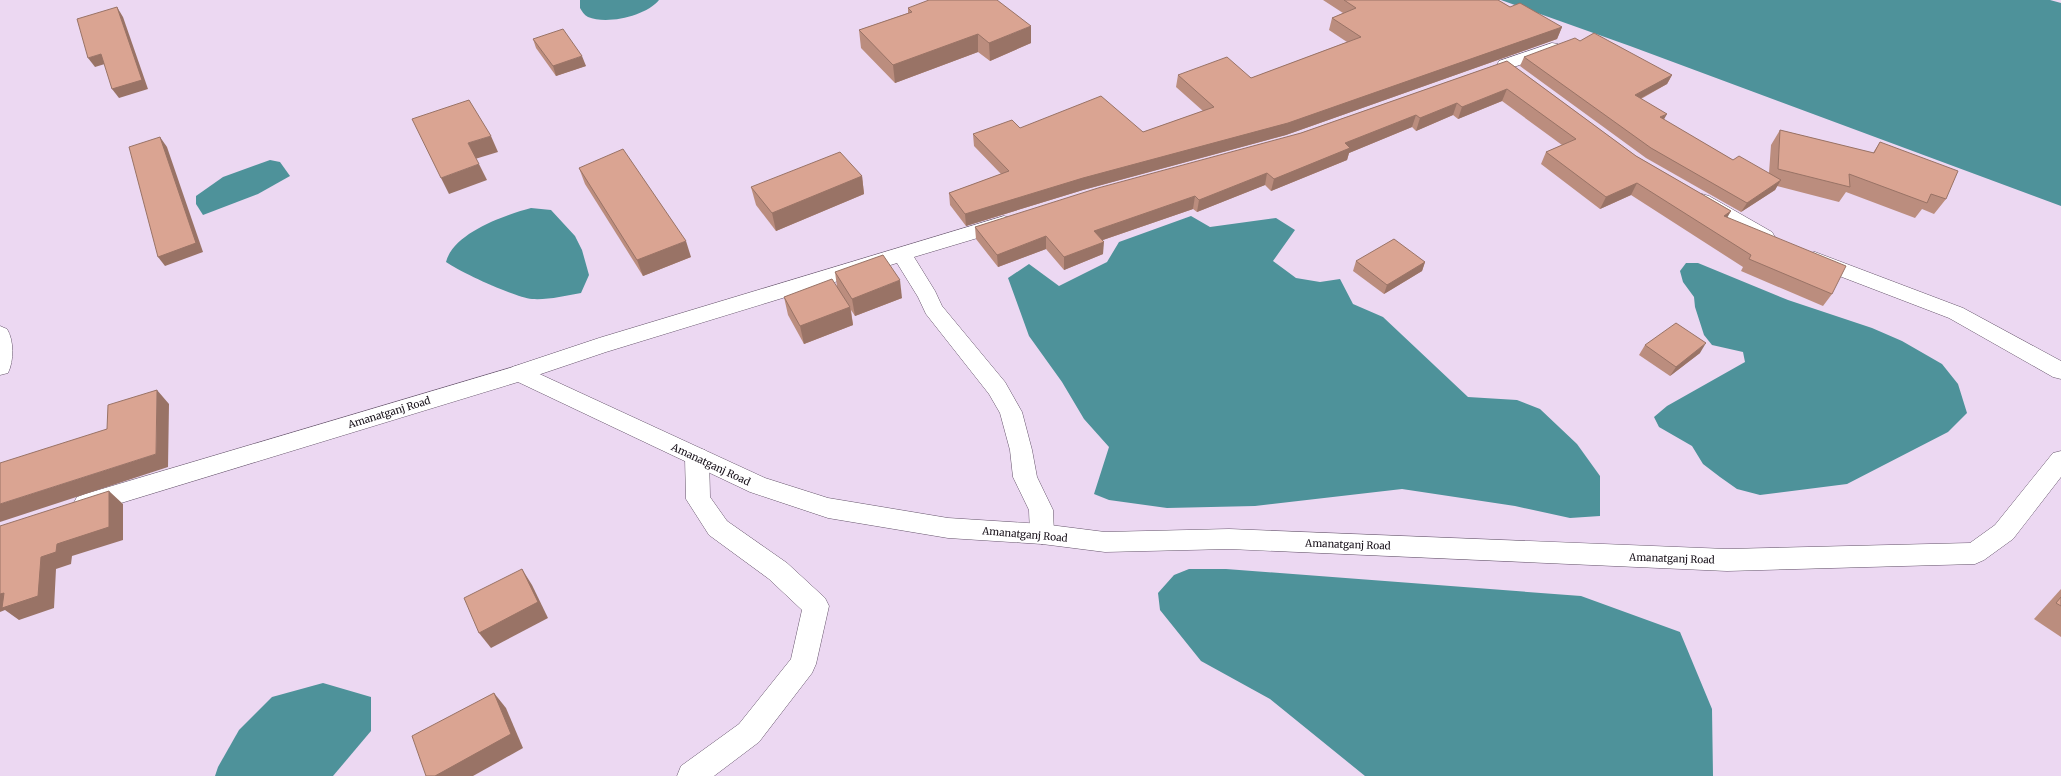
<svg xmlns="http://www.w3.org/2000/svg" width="2061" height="776" font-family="Merriweather,serif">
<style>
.water{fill:#4e929a}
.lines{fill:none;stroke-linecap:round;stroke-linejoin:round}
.street-casing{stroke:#66556c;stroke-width:1}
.secondary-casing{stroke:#66556c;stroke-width:1}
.street{fill:#fff;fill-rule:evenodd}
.secondary{fill:#fff;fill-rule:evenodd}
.wall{fill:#bb8d7e}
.shaded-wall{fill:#997366}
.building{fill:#daa492;stroke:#997366}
.labels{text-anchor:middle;stroke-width:3.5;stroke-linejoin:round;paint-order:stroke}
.street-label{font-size:10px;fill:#150e17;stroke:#fff}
</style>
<rect width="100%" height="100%" fill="#ecd8f2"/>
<g class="water">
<path d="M 580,0 L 659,0 C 646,16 607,25 588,17 C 584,15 582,11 580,8 Z"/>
<polygon points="1501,0 2050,0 2061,3 2061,206 1630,46"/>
<polygon points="270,160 280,162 290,176 258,194 203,215 196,204 196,196 223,177"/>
<path d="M 531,208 L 551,210 L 575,236 L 582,250 L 589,275 L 581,293 C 565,296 548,300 532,299 C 514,297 462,273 446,262 C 453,233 505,215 531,208 Z"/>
<polygon points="1191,216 1210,227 1276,218 1295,230 1273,261 1296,278 1320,282 1340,279 1353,304 1383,317 1468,397 1517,400 1540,409 1577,444 1600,476 1600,516 1570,518 1515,506 1402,489 1255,506 1167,508 1109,500 1094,494 1109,447 1084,419 1062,382 1029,336 1008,278 1029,264 1059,286 1107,262 1119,242"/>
<polygon points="1686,263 1698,263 1788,300 1872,328 1902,341 1942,364 1958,384 1967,413 1948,432 1847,484 1760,495 1737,489 1720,477 1703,464 1692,446 1659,427 1654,417 1667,406 1745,362 1743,352 1712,345 1704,335 1695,307 1694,297 1683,282 1680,271"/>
<polygon points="1189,569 1226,569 1581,596 1680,632 1712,709 1713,776 1365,776 1270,699 1201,661 1160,610 1158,593 1174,575"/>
<polygon points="323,683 371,697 371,731 333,776 215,776 218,767 239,730 272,697"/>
</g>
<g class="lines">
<g class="street-casing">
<g id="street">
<polygon points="1552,43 1558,44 1560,48 1558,52 1505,70 1499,69 1497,65 1499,61"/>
<polygon points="1702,194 1709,196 1772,232 1775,237 1772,242 1765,244 1758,242 1695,204 1693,200 1695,196"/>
<polygon points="1004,216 1011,218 1014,223 1011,228 914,257 935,291 942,306 1005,382 1022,412 1032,450 1037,477 1053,510 1054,534 1051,541 1042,544 1033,541 1030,534 1029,510 1013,477 1010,450 1000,413 989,394 926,314 918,297 897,263 606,352 520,381 512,379 509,373 512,367 599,338"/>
<polygon points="1815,252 1963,308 2061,361 2061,379 2053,377 1949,318 1808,264 1805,259 1808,254"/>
<path d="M 0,326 L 7,329 C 14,340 14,361 8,373 L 0,375 Z"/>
<polygon points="697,448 705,450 709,457 710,497 727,521 787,563 825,598 829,606 816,664 812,673 759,742 714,776 677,776 681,766 739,724 791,659 802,610 769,579 709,535 686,499 685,457 689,450"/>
</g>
</g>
<g class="secondary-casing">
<polygon id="secondary" points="520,365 765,478 828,498 948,518 1042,524 1105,532 1229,529 1727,549 1970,543 1995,525 2053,453 2061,451 2061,477 2013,539 1984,560 1975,564 1727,571 1229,549 1105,552 1042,544 948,538 828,518 750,492 518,382 85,514 77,511 73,504 77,497 85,494"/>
</g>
<use href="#street" class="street"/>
<use href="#secondary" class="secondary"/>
</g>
<g class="wall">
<polygon points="1323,0 1498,0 1510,7 1562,27 1557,39 1286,135 1083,190 966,226 950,205 949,193 1001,174 974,146 973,134 1020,128 1143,132 1203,111 1176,87 1178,75 1251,78 1347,42 1329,30 1332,18 1343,13"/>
<polygon points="908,8 1031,43 990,61 978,52 895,83 861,48 859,30 908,13"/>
<polygon points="533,39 586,66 556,76 536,48"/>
<polygon points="1580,41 1672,75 1667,84 1641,99 1664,120 1733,160 1769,173 1771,145 1780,130 1873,153 1880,142 1946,199 1934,214 1922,209 1915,218 1846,192 1839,202 1777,186 1775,190 1741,212 1646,158 1520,66 1524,57"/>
<polygon points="1507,61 1636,156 1731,211 1727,217 1832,294 1823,306 1741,271 1743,267 1631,195 1600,209 1541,164 1546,152 1562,145 1502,101 1458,119 1453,115 1416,131 1412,127 1349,153 1347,160 1271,191 1265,185 1197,212 1193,209 1103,240 1103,254 1064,270 1046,249 998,267 976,239 975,227 1301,133"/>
<polygon points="579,168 691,257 643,276 585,184"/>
<polygon points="862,176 864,194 776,231 756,205 751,187"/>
<polygon points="1356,261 1425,262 1422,271 1384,294 1353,271"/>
<polygon points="835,272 902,298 855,316 851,310 853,325 804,344 788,315 784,297 837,287"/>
<polygon points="1645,345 1700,353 1670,376 1639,355"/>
<polygon points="2061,589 2061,637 2034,619"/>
</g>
<g class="shaded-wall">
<polygon points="117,7 123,17 148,89 119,98 112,89"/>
<polygon points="1031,26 1031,43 990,61 989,43"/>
<polygon points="1562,27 1557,39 1286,135 1083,190 966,226 965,214"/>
<polygon points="978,34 978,52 895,83 893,65"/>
<polygon points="101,54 108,63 95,67 88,58"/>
<polygon points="582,56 586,66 556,76 553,66"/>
<polygon points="1672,75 1667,84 1630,104 1635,95"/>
<polygon points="1507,89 1502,101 1458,119 1462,107"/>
<polygon points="1457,103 1453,115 1416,131 1420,118"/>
<polygon points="1667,114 1662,123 1660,117"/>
<polygon points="1416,115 1412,127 1349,153 1347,160 1271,191 1274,179 1345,143"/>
<polygon points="491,136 498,152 475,159 468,143"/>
<polygon points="160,137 167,147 203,252 165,266 158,257"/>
<polygon points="479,164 487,180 449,194 441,178"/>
<polygon points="1267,173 1265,185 1197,212 1199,200"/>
<polygon points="862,176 864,194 776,231 772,213"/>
<polygon points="1781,180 1775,190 1741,212 1747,203"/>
<polygon points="1637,183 1631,195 1600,209 1606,197"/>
<polygon points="1195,196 1193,209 1094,243 1094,231"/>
<polygon points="1731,211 1724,223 1724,216"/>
<polygon points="1046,236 1046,249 998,267 997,255"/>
<polygon points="686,241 691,257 643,276 637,260"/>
<polygon points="1104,242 1103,254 1064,270 1064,257"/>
<polygon points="1425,262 1422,271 1384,294 1387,285"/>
<polygon points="900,280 902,298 855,316 852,299"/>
<polygon points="850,307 853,325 804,344 800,326"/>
<polygon points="1706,343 1700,353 1670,376 1676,367"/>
<polygon points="157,390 169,404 168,467 0,522 0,504 156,454"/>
<polygon points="109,491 123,504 123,540 72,556 71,564 56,569 54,608 19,620 5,610 0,612 0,594 41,557 57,544"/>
<polygon points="522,569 532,585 548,618 491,648 479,633"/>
<polygon points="494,693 506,708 523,748 473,776 435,776"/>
</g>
<g class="building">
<polygon points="929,0 997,0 1031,26 989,43 978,34 893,65 859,30 912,12 908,8"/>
<polygon points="1344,0 1498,0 1510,7 1520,3 1562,27 1288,123 1083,178 965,214 949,193 1009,171 973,134 1012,120 1020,128 1101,96 1143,132 1214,107 1178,75 1227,57 1251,78 1361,37 1332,18 1356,8"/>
<polygon points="117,7 142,80 112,89 101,54 88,58 77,19"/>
<polygon points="563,29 582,56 553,66 533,39"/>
<polygon points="1594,33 1672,75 1635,95 1667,114 1660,117 1733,160 1739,156 1781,180 1747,203 1651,148 1524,57 1575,38 1580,41"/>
<polygon points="1507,61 1636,156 1731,211 1724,216 1846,266 1832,294 1749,259 1751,255 1637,183 1606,197 1546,152 1576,139 1507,89 1462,107 1457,103 1420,118 1416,115 1345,143 1350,148 1274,179 1267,173 1199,200 1195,196 1094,231 1104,242 1064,257 1046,236 997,255 975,227 1098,188 1301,133"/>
<polygon points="469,100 491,136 468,143 479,164 441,178 412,119"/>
<polygon points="1780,130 1874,153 1880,142 1958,171 1946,199 1931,194 1927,203 1849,174 1850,187 1778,169"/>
<polygon points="160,137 196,243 158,257 129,147"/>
<polygon points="623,149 686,241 637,260 579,168"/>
<polygon points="840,152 862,176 772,213 751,187"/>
<polygon points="1394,239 1425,262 1387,285 1356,261"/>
<polygon points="883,255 900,280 852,299 835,272"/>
<polygon points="832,279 850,307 800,326 784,297"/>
<polygon points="1676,323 1706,343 1676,367 1645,345"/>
<polygon points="157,390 156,454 0,504 0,463 107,429 108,405"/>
<polygon points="109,491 109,527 57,544 56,552 41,557 38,596 2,608 4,593 0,594 0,526"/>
<polygon points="522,569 538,602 479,633 464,598"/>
<polygon points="2061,597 2061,606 2056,603"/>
<polygon points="494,693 511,734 435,776 426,776 412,736"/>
</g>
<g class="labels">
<g class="street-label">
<text transform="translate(389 412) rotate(-17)" y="4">Amanatganj Road</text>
<text transform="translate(711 464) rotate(25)" y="4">Amanatganj Road</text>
<text transform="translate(1025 534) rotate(5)" y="4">Amanatganj Road</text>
<text transform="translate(1348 544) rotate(2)" y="4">Amanatganj Road</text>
<text transform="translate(1672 558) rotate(2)" y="4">Amanatganj Road</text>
</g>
</g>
</svg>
